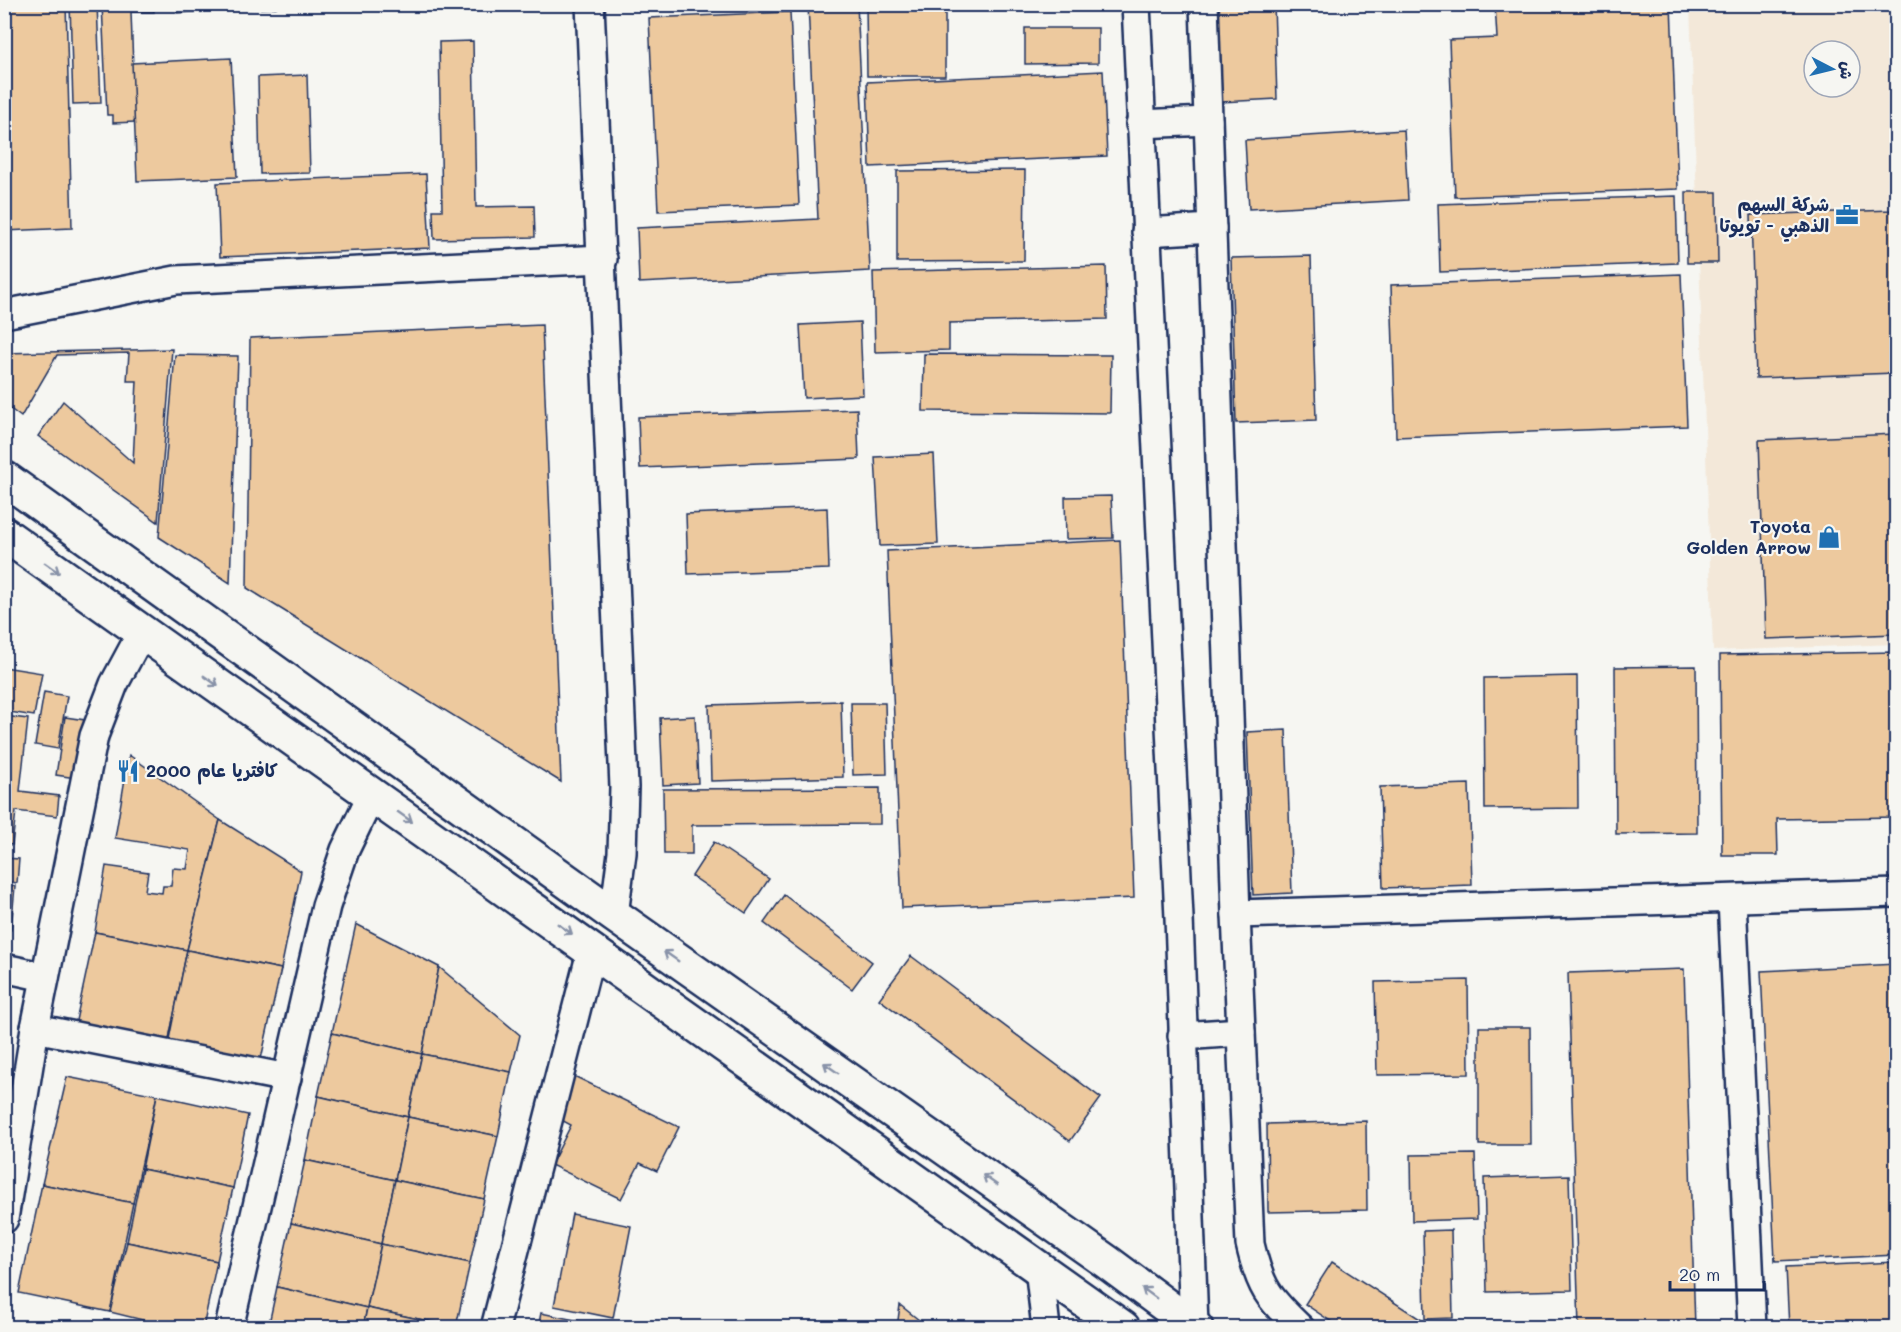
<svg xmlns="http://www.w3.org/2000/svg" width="1901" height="1332" font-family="Mali,'Playpen Sans Arabic',sans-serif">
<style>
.built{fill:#f3e8d9;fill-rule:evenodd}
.building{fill:#edc99e;stroke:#1b2f5e;stroke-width:1.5}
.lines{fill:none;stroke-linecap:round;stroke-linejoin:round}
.street-casing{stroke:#1b2f5e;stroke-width:32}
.secondary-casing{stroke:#1b2f5e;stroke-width:38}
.street{stroke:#f6f6f2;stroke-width:27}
.secondary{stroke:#f6f6f2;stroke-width:33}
.oneway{stroke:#8892a8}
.labels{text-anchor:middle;stroke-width:4.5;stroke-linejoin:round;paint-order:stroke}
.poi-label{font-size:18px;font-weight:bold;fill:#1b2f5e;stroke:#f6f6f2;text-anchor:end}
</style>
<rect width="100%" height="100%" fill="#f6f6f2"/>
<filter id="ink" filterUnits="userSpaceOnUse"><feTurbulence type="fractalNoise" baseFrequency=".0167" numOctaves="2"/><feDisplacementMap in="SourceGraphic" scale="12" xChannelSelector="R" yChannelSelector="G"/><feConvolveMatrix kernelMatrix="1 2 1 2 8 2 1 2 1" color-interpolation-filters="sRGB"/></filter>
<g filter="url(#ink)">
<path class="built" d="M 1690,5 L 1896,5 L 1896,644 L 1713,651 ZM 1814,51 L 1850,51 L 1850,87 L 1814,87 Z"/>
<g class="building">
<polygon points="4,4 66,4 72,228 4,231"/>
<polygon points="70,4 97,4 101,103 73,104"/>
<polygon points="102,4 153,4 154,12 131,12 133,68 158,64 159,121 113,123 113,115 107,115"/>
<polygon points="177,4 332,4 177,13"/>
<polygon points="808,4 857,4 870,271 639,283 637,228 818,219"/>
<polygon points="866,4 945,4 945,76 867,76"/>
<polygon points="1217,4 1274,4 1277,99 1221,102"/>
<polygon points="1495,4 1671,4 1678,189 1455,197 1449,40 1497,38"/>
<polygon points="790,12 799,205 658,211 649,18"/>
<polygon points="1025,28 1098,28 1098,63 1025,64"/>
<polygon points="473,41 476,207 534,206 535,237 434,239 433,210 442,210 439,42"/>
<polygon points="231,58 237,177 137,181 132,63"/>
<polygon points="1103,71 1107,156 870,167 867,82"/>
<polygon points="307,75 310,173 260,174 258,77"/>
<polygon points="1404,130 1408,200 1249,209 1245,140"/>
<polygon points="1025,170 1024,261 897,262 897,171"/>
<polygon points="1891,173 1896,173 1896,373 1756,378 1751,215 1892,210"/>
<polygon points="426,174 430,248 220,257 217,183"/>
<polygon points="1686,192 1717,192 1718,263 1687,263"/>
<polygon points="1676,196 1678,263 1440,272 1438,204"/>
<polygon points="1311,256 1316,420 1236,423 1231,258"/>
<polygon points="1106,266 1107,319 949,323 949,350 875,352 873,272"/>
<polygon points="1681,274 1687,426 1396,437 1391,285"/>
<polygon points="860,322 863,395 804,398 800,325"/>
<polygon points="542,325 561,782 247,588 250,338"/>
<polygon points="172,349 158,522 38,436 63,401 133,463 137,381 127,381 129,353 57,355 21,417 4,404 4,353"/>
<polygon points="924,354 1111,355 1110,413 923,411"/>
<polygon points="175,355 238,356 230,583 159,537"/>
<polygon points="857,409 859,459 640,468 638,417"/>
<polygon points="1896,434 1896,634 1766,639 1759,440"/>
<polygon points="934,454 938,544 880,546 875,457"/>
<polygon points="1111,496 1113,538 1066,539 1065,497"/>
<polygon points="827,508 829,569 688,574 686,514"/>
<polygon points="1120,540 1134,898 902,908 887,551"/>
<polygon points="1896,652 1896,817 1777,819 1778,855 1722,855 1720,655"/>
<polygon points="1696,666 1697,833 1616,834 1615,667"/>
<polygon points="4,667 42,673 34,716 4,711"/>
<polygon points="1577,676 1578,808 1485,809 1484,678"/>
<polygon points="44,692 67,696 58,749 35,745"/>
<polygon points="841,701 843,777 711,781 709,705"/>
<polygon points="851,703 885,703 887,774 853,775"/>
<polygon points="4,716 28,719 20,791 59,796 57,816 16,811 12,845 4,844"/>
<polygon points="695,716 698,783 663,785 660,718"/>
<polygon points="65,717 85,720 76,778 56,775"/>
<polygon points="1286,730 1292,893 1253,895 1247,732"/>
<polygon points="129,755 220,820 187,950 95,932 106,866 148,872 145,891 162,893 163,886 171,886 173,868 187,869 190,850 115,838"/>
<polygon points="1469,784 1472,885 1383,888 1380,787"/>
<polygon points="880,788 880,824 692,825 692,854 664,854 663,789"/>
<polygon points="220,820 301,871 281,969 187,950"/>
<polygon points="714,842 769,879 746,913 692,876"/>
<polygon points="4,858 19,859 17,883 4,881"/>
<polygon points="4,885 15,886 11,930 4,930"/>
<polygon points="784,895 872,962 852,989 764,923"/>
<polygon points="356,924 439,967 422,1054 332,1033"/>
<polygon points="95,932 187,950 167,1049 74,1030"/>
<polygon points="187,950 281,969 259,1068 167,1049"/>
<polygon points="911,956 1101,1098 1070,1141 879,999"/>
<polygon points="1896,964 1896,1255 1775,1261 1761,971"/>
<polygon points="439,967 520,1035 511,1072 422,1054"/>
<polygon points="1684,969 1695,1328 1579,1328 1568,973"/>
<polygon points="1468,980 1469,1074 1377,1075 1375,982"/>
<polygon points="4,998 8,999 4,1017"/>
<polygon points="1479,1027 1530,1027 1531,1145 1479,1145"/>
<polygon points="332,1033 422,1054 408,1117 318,1096"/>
<polygon points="422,1054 511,1072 498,1136 408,1117"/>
<polygon points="572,1075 679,1127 657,1171 640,1163 621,1199 551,1165 571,1125 552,1115"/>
<polygon points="67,1077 157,1095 133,1203 42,1184"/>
<polygon points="157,1095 248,1115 233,1188 142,1169"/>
<polygon points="318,1096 408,1117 395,1180 305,1160"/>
<polygon points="408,1117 498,1136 484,1199 395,1180"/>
<polygon points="1366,1121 1367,1210 1268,1212 1267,1124"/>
<polygon points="1475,1154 1477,1219 1412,1221 1411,1155"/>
<polygon points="305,1160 395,1180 381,1244 291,1223"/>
<polygon points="142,1169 233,1188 217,1261 127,1242"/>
<polygon points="1569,1175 1572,1290 1487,1292 1484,1178"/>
<polygon points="395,1180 484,1199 470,1263 381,1244"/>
<polygon points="42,1184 133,1203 110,1312 19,1293"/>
<polygon points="572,1214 631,1226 613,1318 554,1306"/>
<polygon points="291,1223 381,1244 367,1308 277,1287"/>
<polygon points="1451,1230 1453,1318 1425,1319 1423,1231"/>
<polygon points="127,1242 217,1261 203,1328 175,1328 110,1312"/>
<polygon points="381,1244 470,1263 456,1327 367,1308"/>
<polygon points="1332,1262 1434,1328 1341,1328 1305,1304"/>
<polygon points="1896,1262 1896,1328 1789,1328 1786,1267"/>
<polygon points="277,1287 367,1308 363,1328 268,1328"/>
<polygon points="900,1305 929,1328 897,1328"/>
<polygon points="367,1308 456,1327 363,1328"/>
<polygon points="541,1313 580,1321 579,1328 538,1328"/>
</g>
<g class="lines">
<g class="street-casing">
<g id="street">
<polyline points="590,4 624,787 622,853 614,915"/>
<polyline points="1136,4 1179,918 1194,1326"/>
<path d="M 1204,4 L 1236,914 L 1250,1244 C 1260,1287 1268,1298 1300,1328"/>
<polyline points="1140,124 1208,121"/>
<polyline points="1146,232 1212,228"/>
<polyline points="4,314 176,280 603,259"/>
<polyline points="1732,899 1752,1328"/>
<polyline points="1236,914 1896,893"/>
<polyline points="4,968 45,977"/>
<polyline points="35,1028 287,1078"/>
<polyline points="1182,1036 1241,1032"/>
<polyline points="4,1219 35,1028 94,736 114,684 142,632"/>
<polyline points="1039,1267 1046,1328"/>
<polyline points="229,1328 326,906 345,850 372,794"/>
<polyline points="495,1328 592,948"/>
</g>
</g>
<g class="secondary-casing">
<g id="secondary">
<polyline points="4,478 614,915 1107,1262 1196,1328"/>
<polyline points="4,534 1123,1328"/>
</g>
</g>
<use href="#street" class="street"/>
<use href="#secondary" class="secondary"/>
</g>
<defs><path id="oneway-shaft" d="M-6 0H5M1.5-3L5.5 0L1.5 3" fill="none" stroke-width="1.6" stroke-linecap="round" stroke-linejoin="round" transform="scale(1.5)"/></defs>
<g class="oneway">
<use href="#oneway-shaft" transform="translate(52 568) rotate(35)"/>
<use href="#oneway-shaft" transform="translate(211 681) rotate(35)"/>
<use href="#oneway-shaft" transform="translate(405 817) rotate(35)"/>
<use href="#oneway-shaft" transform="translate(565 929) rotate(35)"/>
<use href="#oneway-shaft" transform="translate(671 956) rotate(-145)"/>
<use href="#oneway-shaft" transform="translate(831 1068) rotate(-145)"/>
<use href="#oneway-shaft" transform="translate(990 1180) rotate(-145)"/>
<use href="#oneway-shaft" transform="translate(1149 1293) rotate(-144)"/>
</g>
</g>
<defs>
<g id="office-bare" transform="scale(1.8)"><path d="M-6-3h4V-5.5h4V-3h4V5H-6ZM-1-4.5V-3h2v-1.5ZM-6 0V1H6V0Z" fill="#1f6fb2" stroke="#f6f6f2" stroke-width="2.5" paint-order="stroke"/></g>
<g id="shop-bare" transform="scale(1.8)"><path d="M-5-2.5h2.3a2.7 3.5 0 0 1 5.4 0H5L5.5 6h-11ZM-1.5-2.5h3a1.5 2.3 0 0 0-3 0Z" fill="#1f6fb2" stroke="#f6f6f2" stroke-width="2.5" paint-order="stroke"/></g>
<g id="restaurant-bare" transform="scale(1.8)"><path d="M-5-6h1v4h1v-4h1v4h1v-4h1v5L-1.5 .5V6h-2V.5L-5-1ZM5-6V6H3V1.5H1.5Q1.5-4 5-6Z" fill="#1f6fb2" stroke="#f6f6f2" stroke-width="2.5" paint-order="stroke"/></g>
</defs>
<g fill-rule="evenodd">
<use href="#office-bare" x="1847" y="215"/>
<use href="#shop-bare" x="1829" y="537"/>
<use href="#restaurant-bare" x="128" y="771"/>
</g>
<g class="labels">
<g class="poi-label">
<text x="1829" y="211">شركة السهم<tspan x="1829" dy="21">الذهبي - تويوتا</tspan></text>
<text x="1811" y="533">Toyota<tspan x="1811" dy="21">Golden Arrow</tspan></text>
<text x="146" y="777" text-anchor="start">كافتريا عام 2000</text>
</g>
</g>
<rect width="1901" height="1332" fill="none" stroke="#f6f6f2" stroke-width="24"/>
<rect x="12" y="12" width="1877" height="1308" fill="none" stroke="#1b2f5e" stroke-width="2" filter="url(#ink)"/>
<g transform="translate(1832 69) rotate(97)"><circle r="28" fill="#f6f6f2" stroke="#9ea6b7" stroke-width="1.5"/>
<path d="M0-4.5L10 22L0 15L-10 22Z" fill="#1f6fb2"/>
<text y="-9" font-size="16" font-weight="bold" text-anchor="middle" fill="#1b2f5e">ش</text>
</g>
<path d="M1670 1281v9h94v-9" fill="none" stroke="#1b2f5e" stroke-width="3"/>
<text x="1679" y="1281" font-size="18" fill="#1b2f5e" stroke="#f6f6f2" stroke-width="4.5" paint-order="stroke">20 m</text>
</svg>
